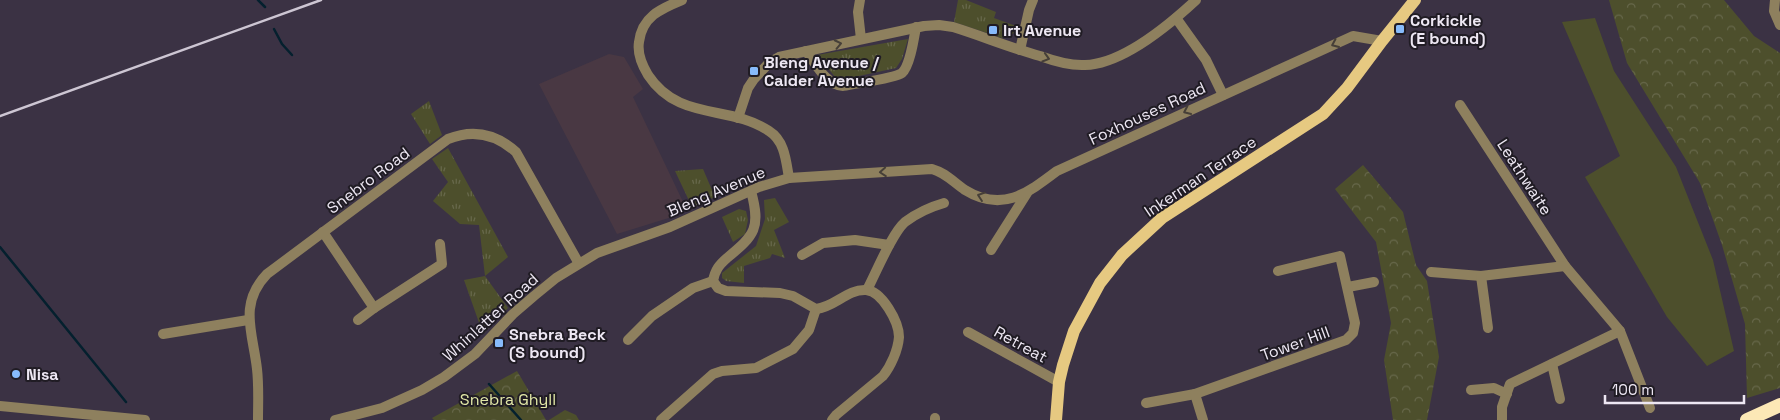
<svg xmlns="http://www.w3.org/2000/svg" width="1780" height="420" font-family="'Space Grotesk',sans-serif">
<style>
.education{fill:#493843}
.grass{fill:url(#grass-tufts)}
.forest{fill:url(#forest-crowns)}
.garden{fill:#4d4f2c}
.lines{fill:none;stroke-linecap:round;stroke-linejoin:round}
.stream{stroke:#04202e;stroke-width:2.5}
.minor{stroke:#8e805e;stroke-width:10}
.major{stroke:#e6c981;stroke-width:12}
.highway{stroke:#fce8b6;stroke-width:14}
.rail{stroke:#cdc6d3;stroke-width:2.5}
.oneway{stroke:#463f38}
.poi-dot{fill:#87bbfb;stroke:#201c24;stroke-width:2}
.labels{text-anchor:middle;stroke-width:4;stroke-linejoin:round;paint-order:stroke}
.poi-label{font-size:16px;font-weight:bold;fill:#ede7f3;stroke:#201c24;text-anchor:start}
.street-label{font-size:16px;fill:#ede7f3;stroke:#201c24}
.park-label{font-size:16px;fill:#e2e8a7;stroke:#201c24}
</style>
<defs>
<pattern id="grass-tufts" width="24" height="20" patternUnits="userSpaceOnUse" patternTransform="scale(1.25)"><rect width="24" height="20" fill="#4d4f2c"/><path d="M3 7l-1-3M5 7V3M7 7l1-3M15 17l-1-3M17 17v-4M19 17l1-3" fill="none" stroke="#67684b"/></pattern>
<pattern id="forest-crowns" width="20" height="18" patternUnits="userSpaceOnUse" patternTransform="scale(1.25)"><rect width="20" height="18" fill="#4d4f2c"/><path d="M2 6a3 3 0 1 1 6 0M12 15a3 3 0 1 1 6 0" fill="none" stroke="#67684b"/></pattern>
</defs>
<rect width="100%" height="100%" fill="#3b3244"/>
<polygon class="education" points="609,54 624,57 643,89 633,97 685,206 672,217 617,234 539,84"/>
<g class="grass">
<polygon points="958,0 966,0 996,12 994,18 1016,26 1013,34 1002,38 954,22"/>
<polygon points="908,39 902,59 896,68 845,79 836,78 817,55"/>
<polygon points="429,101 442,135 430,144 411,114"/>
<polygon points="448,148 508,257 485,276 508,308 483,334 464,280 485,276 479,225 460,224 433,201 448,182 432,159"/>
<polygon points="703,169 715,197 692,207 675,171"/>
<polygon points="775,198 789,222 774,230 785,258 772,254 770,258 744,266 744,283 726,281 722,278 722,273 756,246 765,219 764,200"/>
<polygon points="739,209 746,211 748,220 745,234 733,242 722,217"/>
</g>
<g class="forest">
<polygon points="1609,0 1724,0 1754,36 1780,53 1780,388 1747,398 1745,324 1722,245 1700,183 1627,63"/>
<polygon points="1363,165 1403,212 1416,265 1427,281 1439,357 1427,420 1393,420 1384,360 1391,323 1376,242 1335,189"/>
<polygon points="517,371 546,420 434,420 432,418"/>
<polygon points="565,410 576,415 579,420 549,420"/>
</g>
<polygon class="garden" points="1595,18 1614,71 1676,167 1713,260 1734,351 1707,366 1667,317 1585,177 1620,156 1562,22"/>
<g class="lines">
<g class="stream">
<polyline points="258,0 265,7"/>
<polyline points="274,29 282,44 292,55"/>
<polyline points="0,247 126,402"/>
<polyline points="489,384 521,420"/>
</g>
<g class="minor">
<path d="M 682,0 C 660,9 642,17 639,42 C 637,54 642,65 648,75 C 679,122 729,104 769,131 C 785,141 786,161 789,178"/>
<polyline points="860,0 858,12 861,39"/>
<polyline points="1775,0 1774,11 1780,25"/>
<polyline points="1176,18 1206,60 1223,95"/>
<polyline points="1020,50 1029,10 1033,0"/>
<path d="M 806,51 C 816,64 826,85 843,86 C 855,83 894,79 902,73 C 910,66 914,38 916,27"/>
<polyline points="1460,105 1565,266 1620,331 1510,384 1502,407 1502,420"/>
<path d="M 738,118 L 748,88 L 754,79 L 770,62 L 779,57 L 924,26 L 939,25 L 953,27 C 982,36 1011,48 1040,56 C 1054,61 1070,66 1085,65 C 1123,64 1169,25 1196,0"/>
<path d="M 751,191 C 761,228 755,235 727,258 C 719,265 715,270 713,281 L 718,288 L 726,291 L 780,293 L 793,296 L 816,309 C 835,307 847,289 866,290 C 882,291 899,322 899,337 C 898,350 891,366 883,376 L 836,415 L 832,420"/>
<polyline points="323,232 374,308"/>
<polyline points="991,250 1027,193"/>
<polyline points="802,255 823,243 855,240 889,245"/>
<polyline points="1431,272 1481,276 1565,266"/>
<polyline points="1481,276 1488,328"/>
<polyline points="1348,287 1374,282"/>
<path d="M 867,290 C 876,273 892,233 905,222 C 917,213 930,207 944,203"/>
<polyline points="358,320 374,308 442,264 440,244"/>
<polyline points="1620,331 1650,408"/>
<polyline points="968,332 1059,382"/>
<polyline points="163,334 248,320"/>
<polyline points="628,340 652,316 693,288 713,281"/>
<polyline points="1552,364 1560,399"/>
<polyline points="1471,390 1494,388 1507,394"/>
<polyline points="1146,403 1195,394"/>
<polyline points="0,406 145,420"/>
<path d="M 258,420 C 258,403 259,386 257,369 C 253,333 238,304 267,274 L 448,139 C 473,129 496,134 516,152 L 578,262"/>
<path d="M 335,420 L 382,408 L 422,390 L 444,377 L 475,354 L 513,314 L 534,296 L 556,278 L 597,253 L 670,227 L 759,187 L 789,178 L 932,169 C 946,173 953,182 965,190 C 1002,213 1028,193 1057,171 L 1353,36 L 1382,41"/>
<polyline points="661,420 713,374 722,371 756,368 793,349 809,330 816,309"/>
<polyline points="935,420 935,418"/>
<polyline points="1203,420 1195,394 1346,340 1353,333 1355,323 1340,256 1278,271"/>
</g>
<polyline class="major" points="1056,420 1059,382 1063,365 1074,331 1100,283 1122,255 1162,218 1323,114 1347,88 1382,41 1415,0"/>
<polyline class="highway" points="1747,420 1780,405"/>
<polyline class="rail" points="0,116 321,0"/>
</g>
<defs><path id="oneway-chevron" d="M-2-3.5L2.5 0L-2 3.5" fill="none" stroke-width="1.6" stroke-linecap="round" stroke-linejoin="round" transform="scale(1.25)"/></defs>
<g class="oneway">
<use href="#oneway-chevron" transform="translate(838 44) rotate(-12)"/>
<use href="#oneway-chevron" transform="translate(1335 44) rotate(156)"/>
<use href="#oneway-chevron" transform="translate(1046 58) rotate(17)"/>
<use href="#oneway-chevron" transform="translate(1187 111) rotate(155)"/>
<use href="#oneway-chevron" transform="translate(883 172) rotate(176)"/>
<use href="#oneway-chevron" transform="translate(981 196) rotate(-161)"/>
</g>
<g class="poi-dot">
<rect x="1395" y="24" width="10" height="10" rx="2.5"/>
<rect x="988" y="25" width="10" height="10" rx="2.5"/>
<rect x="749" y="66" width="10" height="10" rx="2.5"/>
<rect x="494" y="338" width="10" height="10" rx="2.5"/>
<circle cx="16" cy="374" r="5"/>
</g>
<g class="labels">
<g class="poi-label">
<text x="1410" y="26">Corkickle<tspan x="1410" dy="18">(E bound)</tspan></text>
<text x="1003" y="36">Irt Avenue</text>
<text x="764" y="68">Bleng Avenue /<tspan x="764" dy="18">Calder Avenue</tspan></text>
<text x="509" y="340">Snebra Beck<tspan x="509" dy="18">(S bound)</tspan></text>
<text x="26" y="380">Nisa</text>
</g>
<g class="street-label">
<text transform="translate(1147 113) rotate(-25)" y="6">Foxhouses Road</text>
<text transform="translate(1200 176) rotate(-34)" y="6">Inkerman Terrace</text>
<text transform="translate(1525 177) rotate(57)" y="6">Leathwaite</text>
<text transform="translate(368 180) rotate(-37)" y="6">Snebro Road</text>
<text transform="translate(716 191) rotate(-23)" y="6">Bleng Avenue</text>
<text transform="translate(490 317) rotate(-42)" y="6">Whinlatter Road</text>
<text transform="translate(1295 343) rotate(-20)" y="6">Tower Hill</text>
<text transform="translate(1021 344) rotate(29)" y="6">Retreat</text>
</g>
<g class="park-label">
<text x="508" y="405">Snebra Ghyll</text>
</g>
</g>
<path d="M1605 395v8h139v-8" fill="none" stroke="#ede7f3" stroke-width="2.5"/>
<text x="1612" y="395" font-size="15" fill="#ede7f3" stroke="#201c24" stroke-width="4" paint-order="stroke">100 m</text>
</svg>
